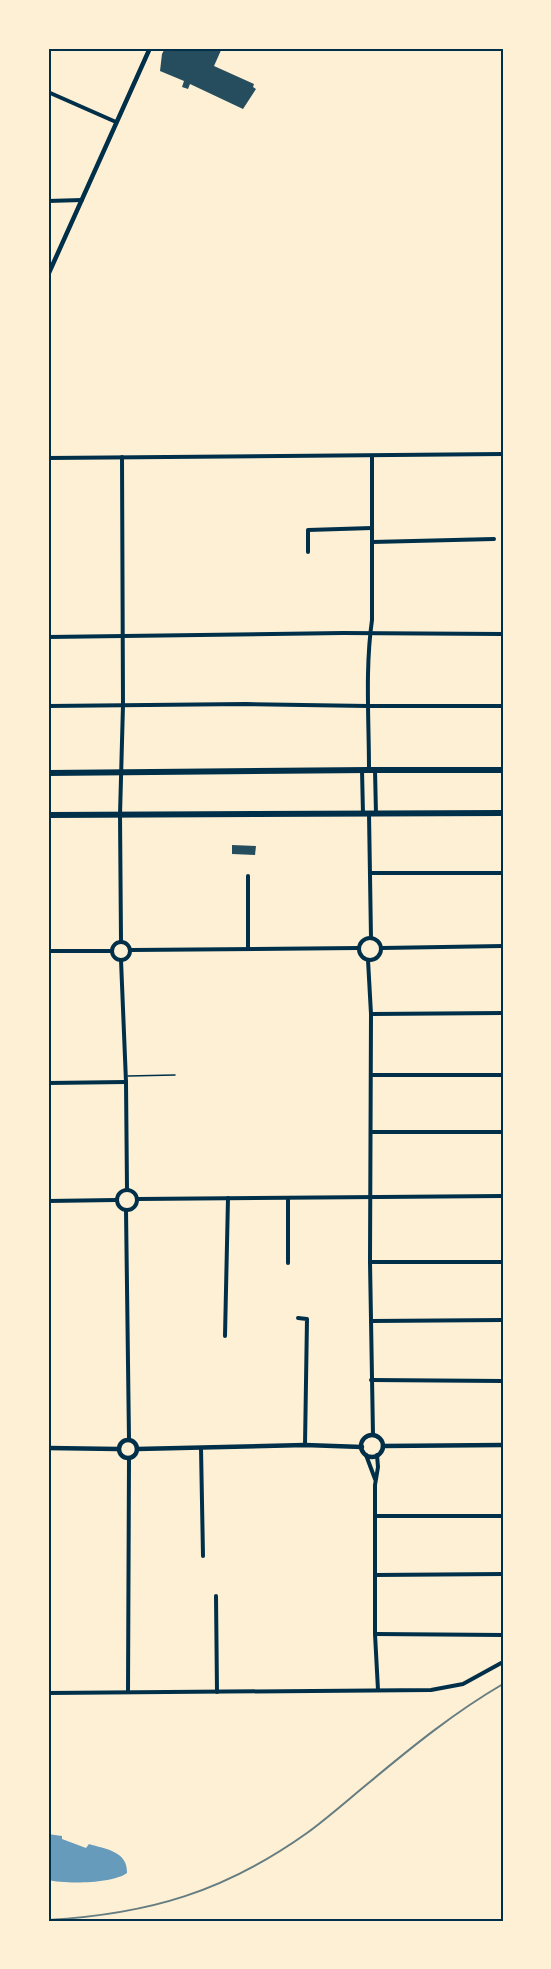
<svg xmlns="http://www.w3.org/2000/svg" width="551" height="1969" font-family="'Varela Round',sans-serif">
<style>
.water{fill:#669bbc}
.building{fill:#264d5e}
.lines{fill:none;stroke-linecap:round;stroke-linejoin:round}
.service{stroke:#003049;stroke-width:1.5}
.minor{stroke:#003049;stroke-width:4}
.tertiary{stroke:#003049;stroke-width:4.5}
.trunk{stroke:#003049;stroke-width:6}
.rail{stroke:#657d81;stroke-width:2}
.neatline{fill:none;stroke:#003049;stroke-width:2}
</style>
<rect width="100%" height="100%" fill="#fdf0d5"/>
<path class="water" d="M 48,1834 L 62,1836 L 62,1839 L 86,1848 L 89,1844 C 105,1849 128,1851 127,1873 C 112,1884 65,1884 48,1880 Z"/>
<g class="building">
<polygon points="165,48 222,48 214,66 254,84 253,87 256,89 243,109 190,84 188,89 182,87 184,81 160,71 162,54"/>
<polygon points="232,845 256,846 255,855 232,854"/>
</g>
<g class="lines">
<polyline class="service" points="128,1076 175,1075"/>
<g class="minor">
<polyline points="48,92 116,122"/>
<polyline points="48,201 82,200"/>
<polyline points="48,458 503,454"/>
<polyline points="372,542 494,539"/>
<polyline points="308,552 308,530 372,528"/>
<polyline points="48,637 343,633 503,634"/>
<polyline points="48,706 246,704 368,706 503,706"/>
<polyline points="362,770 363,814"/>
<path d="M 369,770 C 369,720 365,669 372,620 L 372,456"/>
<polyline points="375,770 376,814"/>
<polyline points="369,814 371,938"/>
<polyline points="370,873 503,873"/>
<circle cx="370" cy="949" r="11"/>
<polyline points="121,941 120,815 123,705 122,457"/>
<circle cx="121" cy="951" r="9"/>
<polyline points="382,948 503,946"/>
<polyline points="248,949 248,876"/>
<polyline points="131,950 359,948"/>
<polyline points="48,951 112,951"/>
<polyline points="121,960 126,1082 127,1189"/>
<polyline points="368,960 371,1014 370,1262 373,1435"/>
<polyline points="371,1014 503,1013"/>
<polyline points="372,1075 503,1075"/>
<polyline points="48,1083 126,1082"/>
<polyline points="371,1132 503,1132"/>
<circle cx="127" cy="1200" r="10"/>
<polyline points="137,1199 503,1196"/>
<polyline points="48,1201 116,1200"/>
<polyline points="126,1210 129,1439"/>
<polyline points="370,1262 503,1262"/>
<polyline points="288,1263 288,1198"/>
<polyline points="298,1318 307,1319 305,1445"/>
<polyline points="371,1321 503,1320"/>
<polyline points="225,1336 228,1198"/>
<polyline points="371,1380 503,1381"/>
<polyline points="201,1448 203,1556"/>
<polyline points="366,1455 375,1479"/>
<polyline points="377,1455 378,1467 375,1485 375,1634 378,1690"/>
<polyline points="375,1516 503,1516"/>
<polyline points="375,1575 503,1574"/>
<polyline points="216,1596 217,1692"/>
<polyline points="375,1634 503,1635"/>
<polyline points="128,1692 129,1458"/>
<polyline points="48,1693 431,1690 463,1684 503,1662"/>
</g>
<g class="tertiary">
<polyline points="48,275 150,48"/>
<circle cx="372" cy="1446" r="11"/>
<circle cx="128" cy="1449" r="9"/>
<polyline points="383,1446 503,1445"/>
<polyline points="48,1448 118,1449"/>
<polyline points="137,1449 305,1445 362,1447"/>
</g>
<g class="trunk">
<polyline points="48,773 369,770 503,770"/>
<polyline points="48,815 503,813"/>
</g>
<path class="rail" d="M 48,1920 C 149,1914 224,1892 307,1833 C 329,1817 350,1798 371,1781 C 413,1746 455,1712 503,1684"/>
</g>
<rect width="551" height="1969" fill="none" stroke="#fdf0d5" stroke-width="99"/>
<rect x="50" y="50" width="452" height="1870" class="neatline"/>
</svg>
